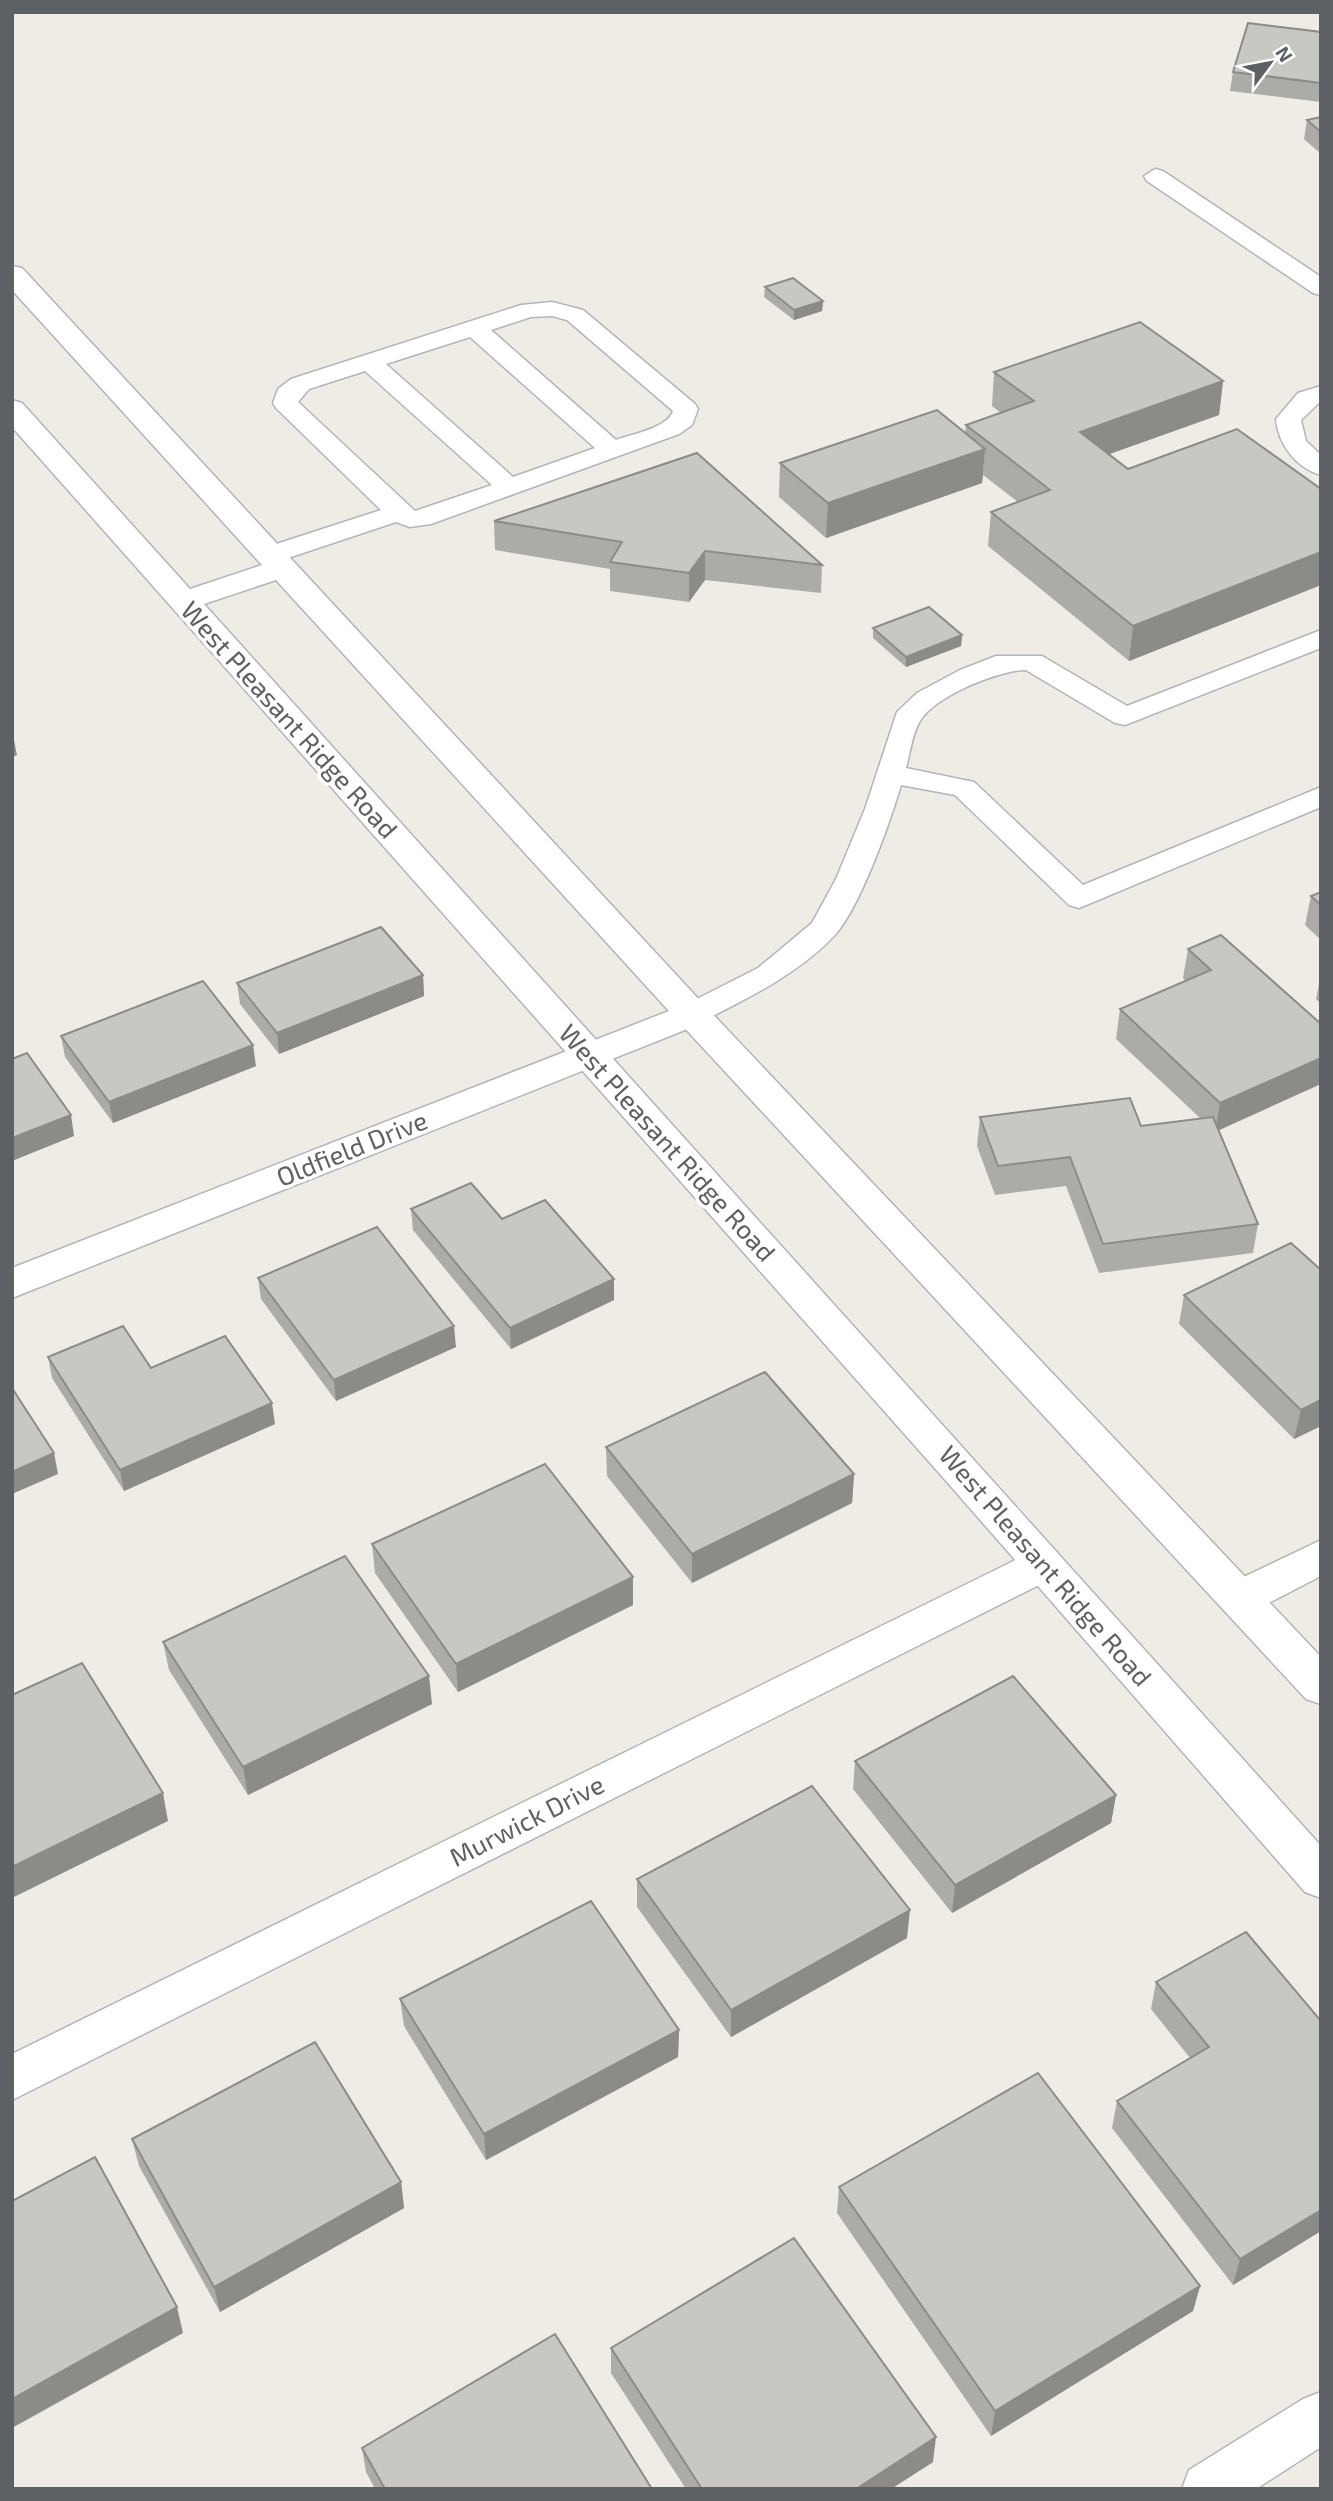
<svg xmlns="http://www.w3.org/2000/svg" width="1333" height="2501" font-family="'Exo 2',sans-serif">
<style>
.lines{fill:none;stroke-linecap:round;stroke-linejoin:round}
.lane-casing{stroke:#b2b5b9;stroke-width:3}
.street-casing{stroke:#b2b5b9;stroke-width:3}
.secondary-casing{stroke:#b1b4b9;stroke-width:3}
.lane{fill:#fff;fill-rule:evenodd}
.street{fill:#fff;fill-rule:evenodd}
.secondary{fill:#fff;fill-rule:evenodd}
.wall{fill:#adaba7}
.shaded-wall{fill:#8d8b88}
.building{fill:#c9c7c2;stroke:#8d8b88;stroke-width:2}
.labels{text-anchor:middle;stroke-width:7;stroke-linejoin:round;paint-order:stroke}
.street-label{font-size:26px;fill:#5d6064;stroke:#fff}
</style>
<rect width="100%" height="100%" fill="#eeece5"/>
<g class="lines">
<g class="lane-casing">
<g id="lane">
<polygon points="1155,169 1163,171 1321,277 1321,295 1313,293 1147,181 1144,176"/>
<path d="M 552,302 L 583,310 L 695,404 L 698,409 L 692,425 L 679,434 L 431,524 L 410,527 L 396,522 L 279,561 L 261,561 L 257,555 L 261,549 L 381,510 L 276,408 L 273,403 L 278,389 L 291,379 L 521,305 ZM 552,316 L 567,320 L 673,411 C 668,428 632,434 616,440 L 491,330 L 531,317 ZM 470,337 L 595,448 L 513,477 L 386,364 ZM 365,371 L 492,485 L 415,511 L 298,402 L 309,389 Z"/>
<path d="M 1321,386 L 1321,401 L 1301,420 L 1306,441 L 1321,455 L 1321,475 C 1296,468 1278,444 1276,419 L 1298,393 Z"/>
<path d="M 1321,630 L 1321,648 L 1125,725 L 1115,723 L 1026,670 C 999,670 935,696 920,721 C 912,734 910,754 906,768 L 974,782 L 1083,885 L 1321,787 L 1321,807 L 1079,908 L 1069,905 L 955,795 L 901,785 C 890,822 859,911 833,937 C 796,975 750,997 703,1021 L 692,1024 L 681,1021 L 677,1014 L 681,1007 L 758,968 L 812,923 L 836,879 L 865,809 L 897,712 L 917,693 L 960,670 L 996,656 L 1042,656 L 1127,706 Z"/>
</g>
</g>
<g class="street-casing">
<g id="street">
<polygon points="692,1002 705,1006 710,1014 705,1022 12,1298 12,1268"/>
<polygon points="1321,1540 1321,1576 1255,1610 1240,1615 1225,1610 1219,1598 1225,1586"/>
<polygon points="1042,1547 1057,1552 1063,1564 1057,1576 12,2100 12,2054"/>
<polygon points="1321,2392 1321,2447 1256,2489 1182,2489 1189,2470 1303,2399"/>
</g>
</g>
<g class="secondary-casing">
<polygon id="secondary" points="12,266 22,268 705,1006 1321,1657 1321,1704 1306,1699 679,1022 276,580 204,604 1321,1846 1321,1898 1305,1892 947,1482 12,427 12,400 22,403 190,589 262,565 12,290"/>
</g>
<use href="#lane" class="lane"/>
<use href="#street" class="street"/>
<use href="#secondary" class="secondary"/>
</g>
<g class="wall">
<polygon points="1321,32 1321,102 1230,91 1233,72"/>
<polygon points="1321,117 1321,154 1304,139 1307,120"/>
<polygon points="765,287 823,301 822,311 794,320 764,297"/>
<polygon points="994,372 1223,381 1219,415 1109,454 1128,469 1321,489 1321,585 1129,661 988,546 991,512 1018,502 983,475 982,483 826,538 779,497 780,463 965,433 966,425 1001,413 992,406"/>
<polygon points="494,521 822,565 821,593 705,580 689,602 610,591 610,569 495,550"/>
<polygon points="873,628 962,635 961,646 906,667 873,638"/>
<polygon points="1321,892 1321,940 1305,925 1311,896"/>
<polygon points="1188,949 1321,1024 1219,1130 1258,1224 1253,1253 1099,1273 1066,1186 995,1195 977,1146 980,1117 1141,1126 1200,1118 1116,1039 1120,1009 1186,981 1183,978"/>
<polygon points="1321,974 1321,1004 1316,999"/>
<polygon points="423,975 424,996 279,1054 240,1004 237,983"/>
<polygon points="61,1036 256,1066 113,1123 65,1057"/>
<polygon points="411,1209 614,1300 511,1349 413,1230"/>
<polygon points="1321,1270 1321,1426 1294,1439 1179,1324 1184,1295"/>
<polygon points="258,1278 456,1347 336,1401 261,1299"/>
<polygon points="48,1357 151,1368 275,1424 124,1491 52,1378"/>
<polygon points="606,1447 854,1474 852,1503 692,1583 607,1476"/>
<polygon points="372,1544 633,1577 633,1605 458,1692 375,1573"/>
<polygon points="163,1642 432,1704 248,1795 169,1670"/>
<polygon points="855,1761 1116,1795 1111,1823 952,1913 853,1789"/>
<polygon points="637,1879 907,1938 731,2037 637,1907"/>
<polygon points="1156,1982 1321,2021 1321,2231 1233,2285 1112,2128 1117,2101 1190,2058 1151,2009"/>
<polygon points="400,1999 679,2030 678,2057 486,2160 404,2026"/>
<polygon points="132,2139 401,2182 404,2208 220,2312 139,2166"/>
<polygon points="839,2187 1200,2286 1193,2311 991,2436 837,2213"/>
<polygon points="611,2348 933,2462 891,2489 686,2489 611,2373"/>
<polygon points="362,2448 652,2489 375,2489 366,2472"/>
</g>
<g class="shaded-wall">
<polygon points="823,301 822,311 794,320 794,310"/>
<polygon points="1223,381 1219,415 1076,466 1080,432"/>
<polygon points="985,449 982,483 826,538 828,503"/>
<polygon points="705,551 705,580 689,602 689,573"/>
<polygon points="1321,552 1321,585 1129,661 1133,626"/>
<polygon points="962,635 961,646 906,667 906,657"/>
<polygon points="12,735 13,735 17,755 12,757"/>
<polygon points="423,975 424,996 279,1054 277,1033"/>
<polygon points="253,1045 256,1066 113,1123 109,1102"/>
<polygon points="1321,1058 1321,1084 1215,1132 1220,1103"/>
<polygon points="71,1115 74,1136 12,1161 12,1138"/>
<polygon points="614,1279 614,1300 511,1349 510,1328"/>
<polygon points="454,1326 456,1347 336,1401 334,1380"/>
<polygon points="1321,1400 1321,1426 1294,1439 1301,1410"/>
<polygon points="272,1403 275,1424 124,1491 120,1470"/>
<polygon points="54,1453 58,1474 12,1494 12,1472"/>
<polygon points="854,1474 852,1503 692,1583 692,1554"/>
<polygon points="633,1577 633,1605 458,1692 456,1664"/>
<polygon points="429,1676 432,1704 248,1795 243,1767"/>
<polygon points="163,1793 168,1821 12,1898 12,1867"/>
<polygon points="1116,1795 1111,1823 952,1913 955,1885"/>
<polygon points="910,1910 907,1938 731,2037 731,2010"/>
<polygon points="679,2030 678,2057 486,2160 484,2134"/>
<polygon points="401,2182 404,2208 220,2312 214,2287"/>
<polygon points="1321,2210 1321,2231 1233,2285 1240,2259"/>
<polygon points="1200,2286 1193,2311 991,2436 995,2411"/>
<polygon points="177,2307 183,2333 12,2428 12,2399"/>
<polygon points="936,2437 933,2462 891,2489 856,2489"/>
</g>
<g class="building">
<polygon points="1248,23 1321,32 1321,83 1233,72"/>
<polygon points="1321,117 1321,132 1307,120"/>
<polygon points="793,278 823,301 794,310 765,287"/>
<polygon points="1140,322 1223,381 1080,432 1128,469 1237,429 1321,489 1321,552 1133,626 991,512 1050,490 966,425 1034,401 994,372"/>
<polygon points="937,410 985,449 828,503 780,463"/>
<polygon points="697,453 822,565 705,551 689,573 610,562 622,542 494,521"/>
<polygon points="929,607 962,635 906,657 873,628"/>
<polygon points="1321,892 1321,905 1311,896"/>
<polygon points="381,927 423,975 277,1033 237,983"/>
<polygon points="1221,935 1321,1024 1321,1058 1220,1103 1120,1009 1211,970 1188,949"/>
<polygon points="203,981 253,1045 109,1102 61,1036"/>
<polygon points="27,1053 71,1115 12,1138 12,1059"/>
<polygon points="1130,1098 1141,1126 1213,1117 1258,1224 1103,1244 1070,1157 998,1166 980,1117"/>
<polygon points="471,1183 502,1219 545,1200 614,1279 510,1328 411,1209"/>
<polygon points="377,1227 454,1326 334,1380 258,1278"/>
<polygon points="1291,1243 1321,1270 1321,1400 1301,1410 1184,1295"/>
<polygon points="123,1326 151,1368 225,1336 272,1403 120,1470 48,1357"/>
<polygon points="765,1372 854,1474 692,1554 606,1447"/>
<polygon points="12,1388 54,1453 12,1472"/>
<polygon points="545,1464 633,1577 456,1664 372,1544"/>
<polygon points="345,1556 429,1676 243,1767 163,1642"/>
<polygon points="82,1663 163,1793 12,1867 12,1695"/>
<polygon points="1013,1676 1116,1795 955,1885 855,1761"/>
<polygon points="812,1786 910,1910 731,2010 637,1879"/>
<polygon points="591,1901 679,2030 484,2134 400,1999"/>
<polygon points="1246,1932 1321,2021 1321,2210 1240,2259 1117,2101 1209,2047 1156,1982"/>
<polygon points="315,2042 401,2182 214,2287 132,2139"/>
<polygon points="1038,2073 1200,2286 995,2411 839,2187"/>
<polygon points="95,2157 177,2307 12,2399 12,2201"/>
<polygon points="794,2238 936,2437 856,2489 702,2489 611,2348"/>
<polygon points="555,2334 652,2489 385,2489 362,2448"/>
</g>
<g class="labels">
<g class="street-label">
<text transform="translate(289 720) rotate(48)" y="9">West Pleasant Ridge Road</text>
<text transform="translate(667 1143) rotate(48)" y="9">West Pleasant Ridge Road</text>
<text transform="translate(352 1149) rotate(-22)" y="9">Oldfield Drive</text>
<text transform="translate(1045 1566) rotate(49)" y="9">West Pleasant Ridge Road</text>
<text transform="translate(527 1821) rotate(-27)" y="9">Murwick Drive</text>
</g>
</g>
<rect width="1333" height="2501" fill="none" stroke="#5d6064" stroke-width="28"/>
<g transform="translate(1270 63) rotate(58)" stroke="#ffffff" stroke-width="5" paint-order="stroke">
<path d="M0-5L12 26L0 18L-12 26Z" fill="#5d6064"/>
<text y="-10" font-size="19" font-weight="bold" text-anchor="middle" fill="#5d6064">N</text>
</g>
</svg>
